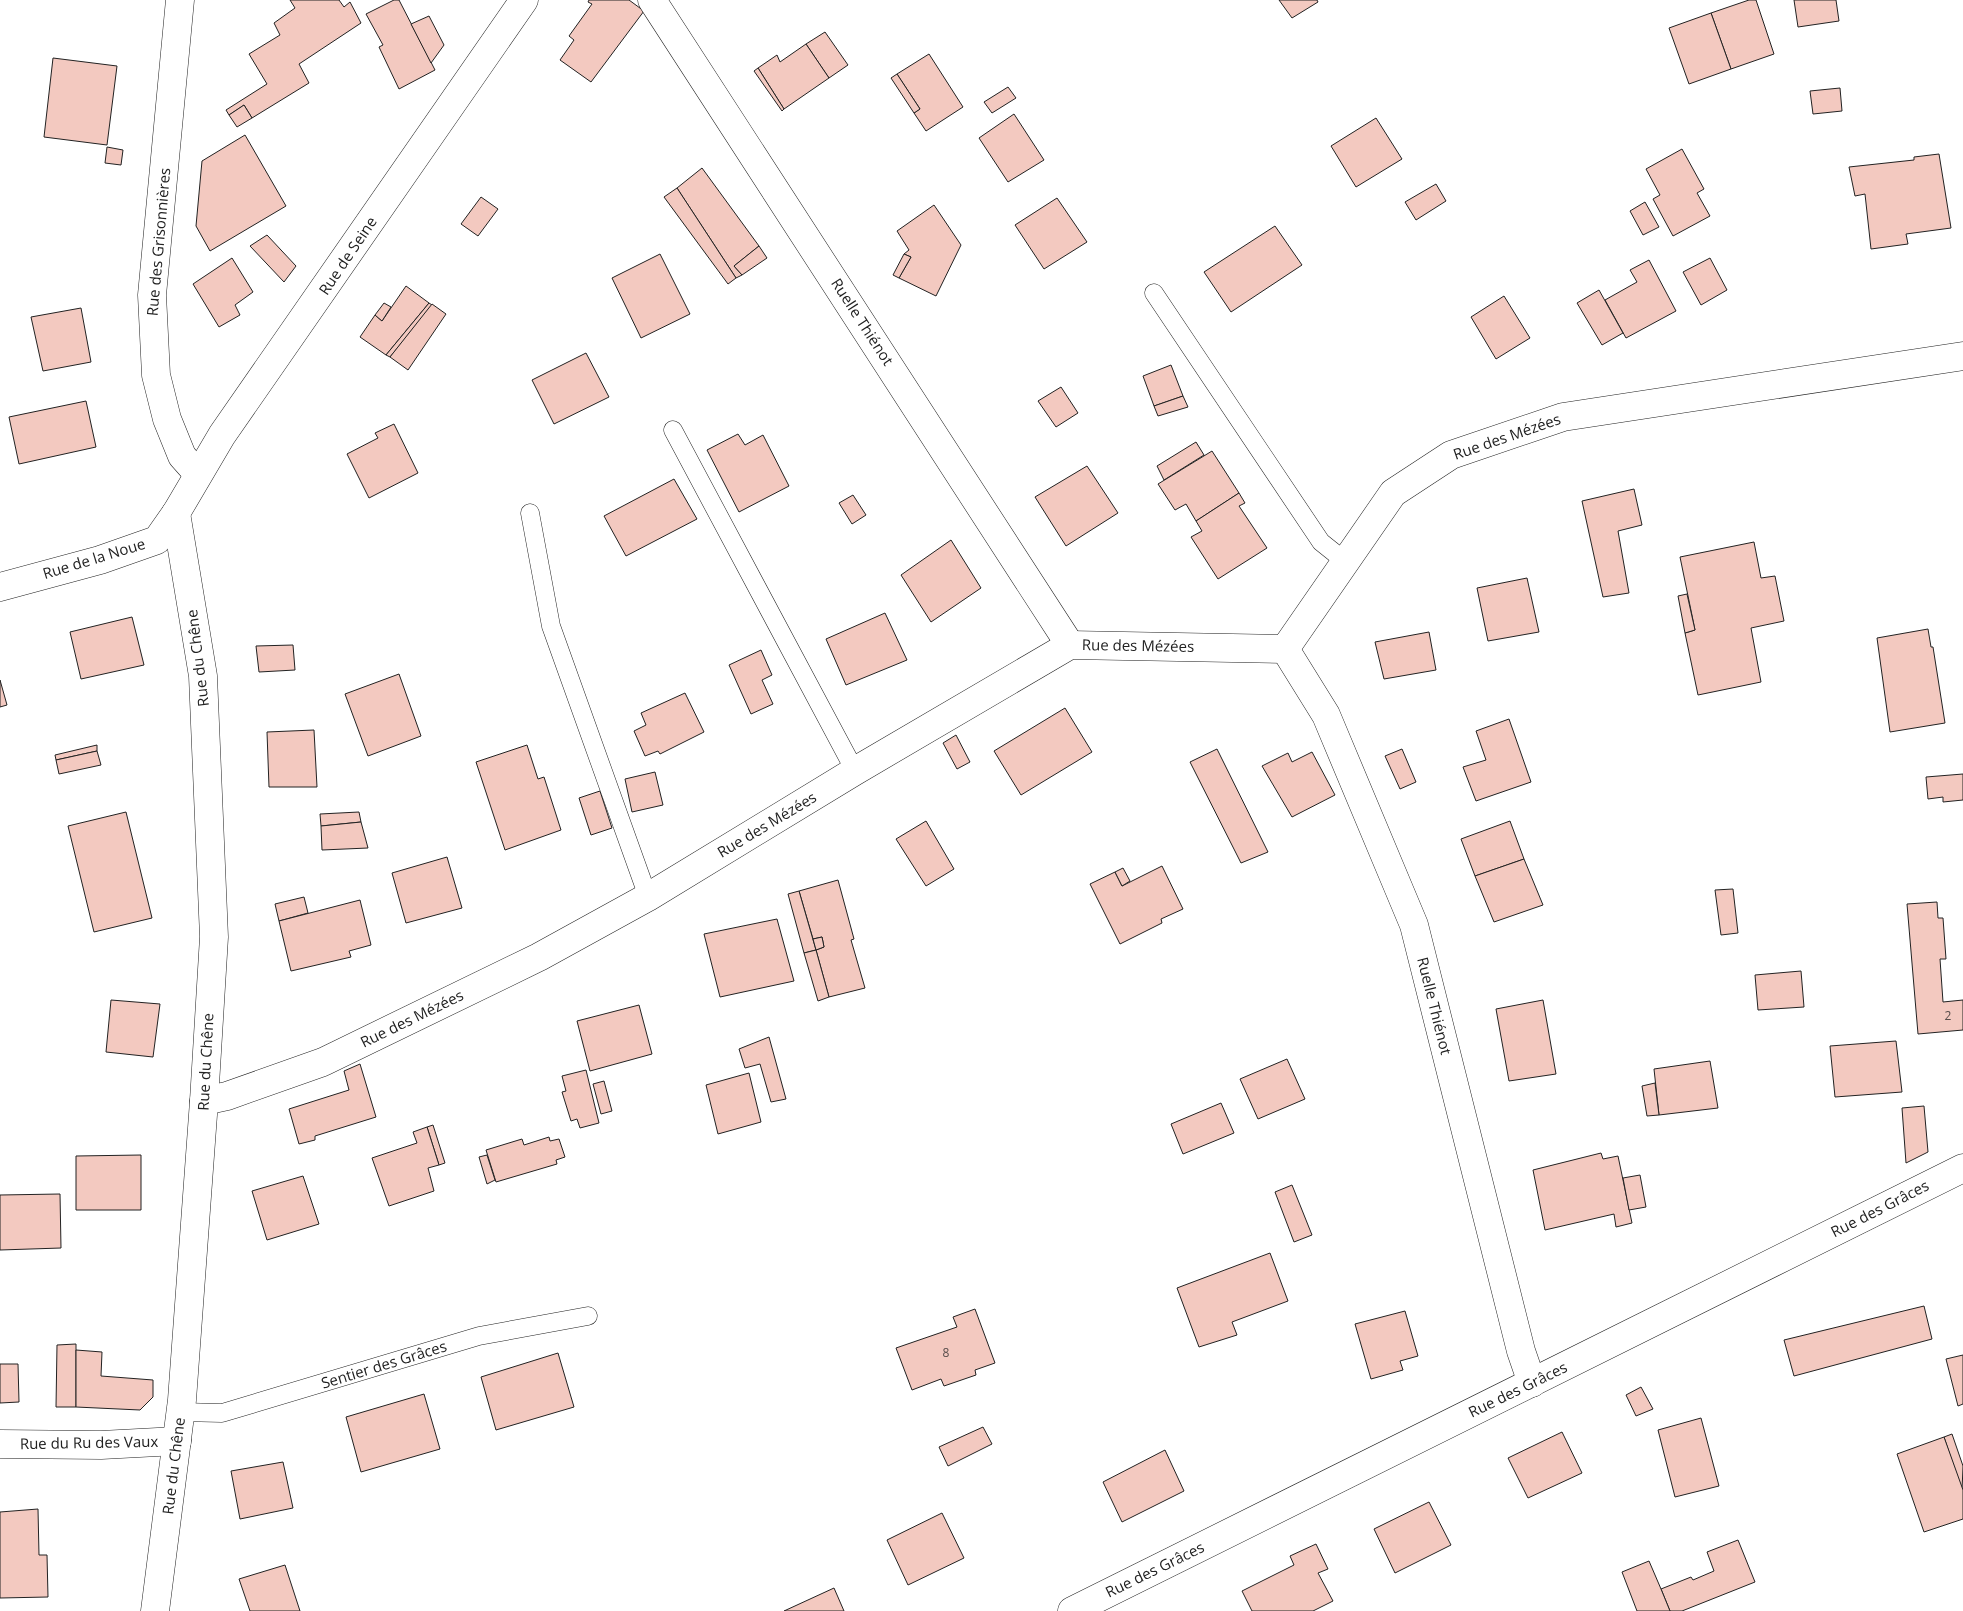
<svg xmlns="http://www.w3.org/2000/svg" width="1963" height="1611" font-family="'Open Sans',sans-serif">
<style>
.building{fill:#f3c9c0;stroke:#222}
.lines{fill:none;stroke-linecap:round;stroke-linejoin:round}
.lane-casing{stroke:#222;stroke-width:19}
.street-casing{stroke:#222;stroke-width:29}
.lane{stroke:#fff;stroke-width:18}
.street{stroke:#fff;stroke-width:28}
.labels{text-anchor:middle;stroke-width:4;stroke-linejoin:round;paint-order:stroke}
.number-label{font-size:12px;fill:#564c4a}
.street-label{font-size:15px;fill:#222;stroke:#fff}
</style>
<rect width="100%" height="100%" fill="#fff"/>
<g class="building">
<polygon points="290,0 339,0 344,7 350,2 361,23 299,64 309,83 252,118 244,105 229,115 226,110 267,84 249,54 280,35 274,23 295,8"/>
<polygon points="394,0 399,0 435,70 399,89 379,47 383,45 366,14"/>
<polygon points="589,0 629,0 644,11 591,82 560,60 574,40 569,36 592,4 588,2"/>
<polygon points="1279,0 1317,0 1318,2 1292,18"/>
<polygon points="1749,0 1756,0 1774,54 1731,69 1711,13"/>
<polygon points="1794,0 1836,0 1839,21 1798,27"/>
<polygon points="1711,13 1731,69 1689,84 1669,28"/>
<polygon points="429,16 444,45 431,63 411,24"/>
<polygon points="825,32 848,65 829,78 806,44"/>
<polygon points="806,44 829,78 784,109 758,68 777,55 780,62"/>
<polygon points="929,54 963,107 926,131 914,113 920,109 897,74"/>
<polygon points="53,58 117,66 107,145 44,137"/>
<polygon points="758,68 784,109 782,111 754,71"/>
<polygon points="897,74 920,109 914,113 891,78"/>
<polygon points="1008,87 1016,98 992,113 984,102"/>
<polygon points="1840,88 1842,111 1813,114 1810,91"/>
<polygon points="244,105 252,118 237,127 229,115"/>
<polygon points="1014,114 1044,160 1008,182 979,138"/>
<polygon points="1376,118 1402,159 1356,187 1331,146"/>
<polygon points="245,135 286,206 210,251 196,226 202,161"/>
<polygon points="107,147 123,150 121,165 105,163"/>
<polygon points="1682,149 1704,189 1697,193 1710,216 1673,236 1653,199 1660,195 1646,169"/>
<polygon points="1939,154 1951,228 1906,234 1908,244 1871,249 1865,194 1855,196 1849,167 1914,160 1914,157"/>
<polygon points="702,168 759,246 734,266 742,275 736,278 677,188"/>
<polygon points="1436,184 1446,201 1416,220 1405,202"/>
<polygon points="677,188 736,278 728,284 664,197"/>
<polygon points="481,197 498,209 478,236 461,224"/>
<polygon points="1057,198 1087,242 1044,269 1015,225"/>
<polygon points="1645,202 1659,227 1643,235 1630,211"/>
<polygon points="934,205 961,245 936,296 899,278 911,257 904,254 909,250 897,231"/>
<polygon points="1275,226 1302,265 1231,312 1204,272"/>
<polygon points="267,235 296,266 284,282 250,246"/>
<polygon points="759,246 767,258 742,275 734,266"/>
<polygon points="660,254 690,314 641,338 612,278"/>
<polygon points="904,254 911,257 899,278 893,275"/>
<polygon points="232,258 253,292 235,305 240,315 219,327 193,284"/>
<polygon points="1710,258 1727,290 1701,305 1683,272"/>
<polygon points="1649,260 1676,311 1626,338 1605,300 1637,282 1630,270"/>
<polygon points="406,286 429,303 386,355 360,337 375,315 382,321"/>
<polygon points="1599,290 1623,333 1602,345 1577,303"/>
<polygon points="1504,296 1530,338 1496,359 1471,317"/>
<polygon points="384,303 391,307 382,321 375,315"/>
<polygon points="429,303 432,305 418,323 390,357 386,355"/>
<polygon points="432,304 446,314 408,370 390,357"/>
<polygon points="81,308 91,362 43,371 31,317"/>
<polygon points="586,353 609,397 554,424 532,380"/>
<polygon points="1171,365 1183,396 1154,406 1143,376"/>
<polygon points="1061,387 1078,413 1056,427 1038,401"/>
<polygon points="1183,396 1188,407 1158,416 1154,406"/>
<polygon points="86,401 96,447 19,464 9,417"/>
<polygon points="394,424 418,473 369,498 347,454 378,438 375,433"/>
<polygon points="738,434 745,445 763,435 789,486 739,512 707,450"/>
<polygon points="1196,442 1204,455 1164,480 1157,466"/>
<polygon points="1212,451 1239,493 1196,521 1186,504 1175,510 1158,484"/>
<polygon points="1087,466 1118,513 1066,546 1035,497"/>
<polygon points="674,479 697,519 626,556 604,516"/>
<polygon points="1634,489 1642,525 1618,531 1629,593 1603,597 1582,501"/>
<polygon points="1239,493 1245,503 1239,506 1267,548 1218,579 1191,537 1202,531 1196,521"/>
<polygon points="853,495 866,515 852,524 839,503"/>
<polygon points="951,540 981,588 931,622 901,575"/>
<polygon points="1754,542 1761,578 1775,576 1784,621 1751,628 1761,682 1698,695 1685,633 1695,630 1680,557"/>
<polygon points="1527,578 1539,632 1488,641 1477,588"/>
<polygon points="1687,594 1695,630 1685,633 1678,596"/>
<polygon points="885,613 907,660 846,685 826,639"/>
<polygon points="132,617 144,665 81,679 70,632"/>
<polygon points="1928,629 1931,647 1933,647 1945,723 1890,732 1877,638"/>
<polygon points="1429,632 1436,670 1384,679 1375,642"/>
<polygon points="293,645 295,670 259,672 256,646"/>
<polygon points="761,650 772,675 762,680 773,704 751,714 729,665"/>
<polygon points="399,674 421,736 368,756 345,694"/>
<polygon points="0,680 7,705 0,707"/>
<polygon points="685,693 704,732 660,754 658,751 645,756 634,731 646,725 641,713"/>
<polygon points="1065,708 1092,752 1021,795 994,751"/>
<polygon points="1509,719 1531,782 1476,801 1463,767 1486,760 1476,731"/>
<polygon points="314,730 317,787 269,787 267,732"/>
<polygon points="956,735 970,762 957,769 943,743"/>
<polygon points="97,745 97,751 56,760 55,755"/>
<polygon points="527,745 538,779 544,777 561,830 505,850 476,762"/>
<polygon points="1217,749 1268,852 1241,863 1190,762"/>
<polygon points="1402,749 1416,782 1400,789 1385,756"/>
<polygon points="97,751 101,765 59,774 56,760"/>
<polygon points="1312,752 1335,795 1292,817 1262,766 1288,753 1292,762"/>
<polygon points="655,772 663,805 632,812 625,779"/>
<polygon points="1963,774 1963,800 1943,802 1943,797 1928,799 1926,777"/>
<polygon points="600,791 612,828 591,835 579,798"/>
<polygon points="126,812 152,918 94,932 68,826"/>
<polygon points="359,812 361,822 321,826 320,814"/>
<polygon points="926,821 954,869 926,886 896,839"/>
<polygon points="1510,821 1524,859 1475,876 1461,839"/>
<polygon points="361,822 368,848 322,850 321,826"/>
<polygon points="447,857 462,908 406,923 392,873"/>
<polygon points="1524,859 1543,905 1494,922 1475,876"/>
<polygon points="1162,866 1183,909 1161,919 1162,923 1120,944 1090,884 1115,872 1122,886"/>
<polygon points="1123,868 1130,881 1122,886 1115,872"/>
<polygon points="838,880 854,939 851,940 865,988 829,997 816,950 824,947 822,937 813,939 799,891"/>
<polygon points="1733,889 1738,933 1721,935 1715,890"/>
<polygon points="799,891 816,950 804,953 788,894"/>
<polygon points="304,897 308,913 279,921 275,904"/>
<polygon points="360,900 371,945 349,951 351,957 291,971 279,921"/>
<polygon points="1937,902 1938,918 1943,918 1946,959 1940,959 1943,1002 1963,1000 1963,1030 1918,1034 1907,904"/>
<polygon points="777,919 794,981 720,997 704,934"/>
<polygon points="822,937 824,947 816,950 813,939"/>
<polygon points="816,950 829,997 818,1001 804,953"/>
<polygon points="1801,971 1804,1007 1758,1010 1755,975"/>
<polygon points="111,1000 160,1004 153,1057 106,1052"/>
<polygon points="1543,1000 1556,1074 1509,1081 1496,1009"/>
<polygon points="639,1005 652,1054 590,1071 577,1021"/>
<polygon points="769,1037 786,1099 771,1102 760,1064 745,1068 739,1049"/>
<polygon points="1896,1041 1902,1092 1835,1097 1830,1046"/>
<polygon points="1287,1059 1305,1099 1258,1119 1240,1079"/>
<polygon points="1710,1061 1718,1108 1659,1115 1654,1069"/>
<polygon points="360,1064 376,1117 315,1136 315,1140 299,1144 289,1109 349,1090 344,1071"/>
<polygon points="586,1070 599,1123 580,1128 577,1119 571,1121 562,1092 566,1091 562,1076"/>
<polygon points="749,1073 761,1122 718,1134 706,1085"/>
<polygon points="604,1081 612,1111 601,1114 593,1084"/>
<polygon points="1655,1083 1659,1115 1647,1116 1642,1086"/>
<polygon points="1221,1103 1234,1133 1183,1154 1171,1124"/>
<polygon points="1924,1106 1928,1152 1906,1163 1902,1108"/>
<polygon points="433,1125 445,1163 439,1165 427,1127"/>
<polygon points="427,1127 439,1165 428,1168 434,1191 389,1206 372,1158 417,1143 413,1132"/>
<polygon points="549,1137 550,1141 559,1139 565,1157 556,1160 557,1164 496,1182 486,1150 522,1139 524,1145"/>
<polygon points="1601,1153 1603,1159 1618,1156 1632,1223 1616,1227 1614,1214 1545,1230 1533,1170"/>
<polygon points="141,1155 141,1210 76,1210 76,1156"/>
<polygon points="487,1155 495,1180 487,1184 479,1157"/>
<polygon points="1640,1175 1646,1207 1629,1210 1623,1178"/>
<polygon points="303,1176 319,1224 267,1240 252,1191"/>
<polygon points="1292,1185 1312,1235 1294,1242 1275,1192"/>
<polygon points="60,1194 61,1248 0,1250 0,1195"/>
<polygon points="1270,1253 1288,1301 1232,1322 1237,1335 1199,1347 1177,1288"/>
<polygon points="1924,1306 1932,1339 1794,1376 1784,1340"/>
<polygon points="975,1309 995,1363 975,1370 976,1375 944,1386 941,1379 912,1390 896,1348 957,1327 953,1317"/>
<polygon points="1405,1311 1418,1356 1400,1361 1403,1370 1371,1379 1355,1324"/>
<polygon points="76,1344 76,1407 56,1407 57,1345"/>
<polygon points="76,1350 102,1352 101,1376 153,1380 153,1397 140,1410 76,1407"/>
<polygon points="558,1353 574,1407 496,1430 481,1377"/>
<polygon points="1963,1355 1963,1404 1958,1406 1946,1359"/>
<polygon points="0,1364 18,1364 19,1402 0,1403"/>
<polygon points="1641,1387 1653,1409 1636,1416 1626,1395"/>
<polygon points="424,1394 440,1449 361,1472 346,1417"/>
<polygon points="1701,1418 1719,1486 1675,1497 1658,1430"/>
<polygon points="983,1427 992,1444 948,1466 939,1447"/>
<polygon points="1562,1432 1582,1473 1528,1498 1508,1458"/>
<polygon points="1952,1434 1963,1466 1962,1491 1944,1437"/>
<polygon points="1944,1437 1963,1490 1963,1519 1924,1532 1897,1454"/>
<polygon points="1165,1450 1184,1491 1122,1522 1103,1482"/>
<polygon points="283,1462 293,1508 240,1519 231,1471"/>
<polygon points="1429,1502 1451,1545 1395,1573 1374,1529"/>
<polygon points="38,1509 39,1555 47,1555 48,1597 0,1598 0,1512"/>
<polygon points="942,1513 964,1558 908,1585 887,1540"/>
<polygon points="1738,1540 1755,1582 1682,1611 1670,1611 1661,1589 1691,1577 1693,1580 1714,1571 1707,1552"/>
<polygon points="1316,1544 1328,1569 1318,1573 1333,1601 1313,1611 1252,1611 1242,1591 1294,1565 1290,1556"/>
<polygon points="1649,1561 1661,1589 1670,1611 1637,1611 1622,1572"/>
<polygon points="285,1565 300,1611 250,1611 239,1579"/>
<polygon points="834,1588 844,1611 784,1611"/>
</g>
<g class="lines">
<g class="lane-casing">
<g id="lane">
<polyline points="1154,293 1321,542 1346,562"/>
<polyline points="673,430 855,771"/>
<polyline points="530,513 551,626 648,897"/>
<polyline points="180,1412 222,1413 479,1336 588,1316"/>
</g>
</g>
<g class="street-casing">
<g id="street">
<polyline points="180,0 152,295 156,375 167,419 182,456 198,474"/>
<polyline points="652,0 1070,645"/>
<polyline points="0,587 100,560 157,540 176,513 222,435 524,0"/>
<polyline points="1285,649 1326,715 1414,925 1521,1351 1532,1383"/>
<polyline points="204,1101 227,1096 323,1062 539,957 648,897 855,771 1070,645 1285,649 1393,493 1451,455 1563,417 1963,356"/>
<polyline points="0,1444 101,1445 177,1441"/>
<polyline points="155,1611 182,1400 204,1101 214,937 203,676 176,513"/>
<polyline points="1072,1611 1963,1168"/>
</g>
</g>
<use href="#lane" class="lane"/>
<use href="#street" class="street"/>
</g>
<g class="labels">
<g class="number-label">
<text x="1948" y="1020">2</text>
<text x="946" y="1357">8</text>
</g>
<g class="street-label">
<text transform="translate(159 242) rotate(-85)" y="5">Rue des Grisonnières</text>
<text transform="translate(348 256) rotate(-56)" y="5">Rue de Seine</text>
<text transform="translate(862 322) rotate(57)" y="5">Ruelle Thiénot</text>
<text transform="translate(1507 437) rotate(-19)" y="5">Rue des Mézées</text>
<text transform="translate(94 559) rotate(-17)" y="5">Rue de la Noue</text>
<text transform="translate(1138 646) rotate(1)" y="5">Rue des Mézées</text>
<text transform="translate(198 658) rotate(-97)" y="5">Rue du Chêne</text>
<text transform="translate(767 825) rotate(-31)" y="5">Rue des Mézées</text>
<text transform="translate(1434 1006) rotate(76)" y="5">Ruelle Thiénot</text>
<text transform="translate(412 1019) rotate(-26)" y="5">Rue des Mézées</text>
<text transform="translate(206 1062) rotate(-87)" y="5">Rue du Chêne</text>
<text transform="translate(1880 1209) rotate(-27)" y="5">Rue des Grâces</text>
<text transform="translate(384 1365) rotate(-17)" y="5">Sentier des Grâces</text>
<text transform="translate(1518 1390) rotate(-26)" y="5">Rue des Grâces</text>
<text transform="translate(89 1443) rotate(-1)" y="5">Rue du Ru des Vaux</text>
<text transform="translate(174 1466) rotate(-83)" y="5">Rue du Chêne</text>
<text transform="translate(1155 1570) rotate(-26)" y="5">Rue des Grâces</text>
</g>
</g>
</svg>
